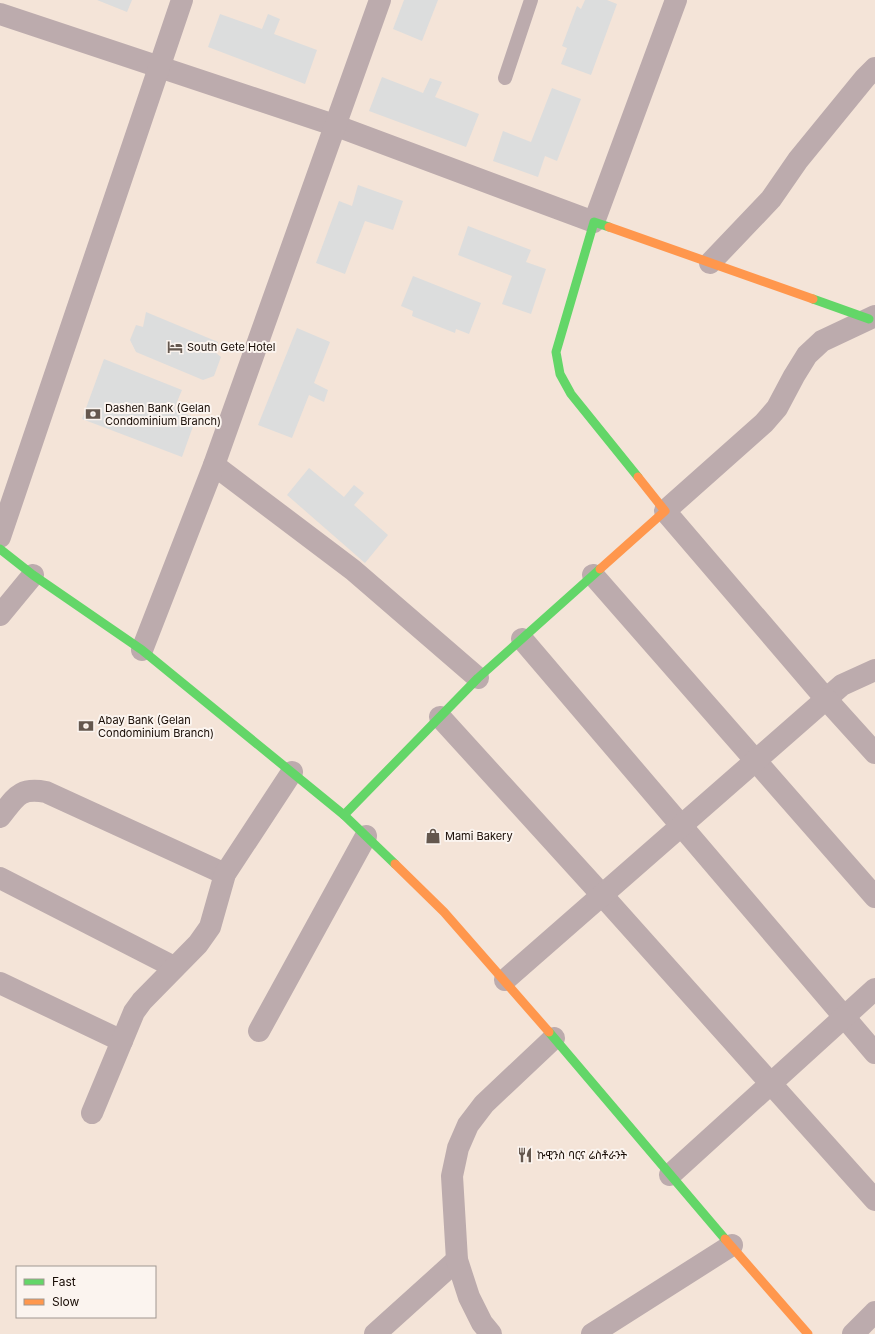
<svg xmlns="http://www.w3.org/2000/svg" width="875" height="1334" font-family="Inter,'Noto Sans Ethiopic',sans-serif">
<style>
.building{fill:#dcdddd}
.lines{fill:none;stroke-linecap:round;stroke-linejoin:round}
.lane{stroke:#bcabad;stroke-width:14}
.street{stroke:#bcabad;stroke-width:22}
.fast{stroke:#63d668;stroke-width:9}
.slow{stroke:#ff974d;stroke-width:9}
.labels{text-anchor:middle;stroke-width:4;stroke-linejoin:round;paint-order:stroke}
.poi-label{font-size:11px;fill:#170b04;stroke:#fbf4ef;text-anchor:start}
</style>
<rect width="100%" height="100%" fill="#f4e4d8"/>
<g class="building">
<polygon points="97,0 132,0 127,12"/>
<polygon points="404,0 438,0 422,41 393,29"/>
<polygon points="585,0 607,0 617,4 591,75 561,64 567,48 562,46 577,6 581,9"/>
<polygon points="220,14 262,29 268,14 280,19 274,34 317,50 305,84 208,47"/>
<polygon points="382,77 423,93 430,78 442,82 435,97 479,114 466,147 369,111"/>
<polygon points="552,88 581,99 557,161 545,156 538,177 493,161 503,131 531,142"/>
<polygon points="358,185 403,201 393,230 365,221 345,274 316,263 339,201 352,206"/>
<polygon points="468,226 531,250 526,262 546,269 531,314 502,304 512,276 458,255"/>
<polygon points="413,276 481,303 469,334 456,329 455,333 412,316 413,311 401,306"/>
<polygon points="146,312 218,342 216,353 221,357 214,376 203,380 136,352 130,340 136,325 143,327"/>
<polygon points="297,328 330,342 314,383 328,390 324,402 309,395 292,438 258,425"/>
<polygon points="104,359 182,390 174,409 196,418 182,457 82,419"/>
<polygon points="309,468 344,497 354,485 364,493 354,505 388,535 365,563 287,495"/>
</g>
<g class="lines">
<polyline class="lane" points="505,78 531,0"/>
<g class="street">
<polyline points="0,14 334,125 594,222 676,0"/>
<polyline points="710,263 771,199 798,160 865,78 875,68"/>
<polyline points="875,316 822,341 807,355 794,376 777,408 764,423 665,511 826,699 842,685 875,670"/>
<polyline points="214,465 353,570 478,678"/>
<polyline points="0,537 182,0"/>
<polyline points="593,575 875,897"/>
<polyline points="0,615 33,575"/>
<polyline points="522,639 875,1053"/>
<polyline points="142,650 214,465 380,0"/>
<polyline points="440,717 602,895 875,1200"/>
<path d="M 0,817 C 16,797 19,787 46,792 L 225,874"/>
<polyline points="0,878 174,967"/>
<polyline points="505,980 826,699 875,753"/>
<polyline points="0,983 122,1041"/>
<polyline points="259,1031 366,836"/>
<polyline points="92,1113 134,1012 142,1001 198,944 210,927 225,874 292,772"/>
<polyline points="670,1175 875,989"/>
<polyline points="375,1334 457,1260"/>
<polyline points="491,1334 482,1323 469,1297 457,1260 452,1176 458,1148 468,1125 484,1104 554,1038"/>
<polyline points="592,1334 732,1245"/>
<polyline points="853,1334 875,1312"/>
</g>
<g class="fast">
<polyline points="609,227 594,222 556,352 560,374 571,394 638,477"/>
<polyline points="813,299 869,319"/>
<polyline points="0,549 33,575 142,650 344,815 395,864"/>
<polyline points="344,815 478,678 600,569"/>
<polyline points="549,1032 725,1239"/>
</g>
<g class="slow">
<polyline points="609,227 813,299"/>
<polyline points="600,569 665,511 638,477"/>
<polyline points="395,864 444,912 549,1032"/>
<polyline points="725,1239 808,1334"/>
</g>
</g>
<defs>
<g id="hotel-bare" transform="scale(1.2)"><path d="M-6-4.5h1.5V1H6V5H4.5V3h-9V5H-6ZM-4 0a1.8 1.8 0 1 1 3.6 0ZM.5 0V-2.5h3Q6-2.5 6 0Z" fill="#64574e" stroke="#fbf4ef" stroke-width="2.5" paint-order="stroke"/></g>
<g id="bank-bare" transform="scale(1.2)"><path d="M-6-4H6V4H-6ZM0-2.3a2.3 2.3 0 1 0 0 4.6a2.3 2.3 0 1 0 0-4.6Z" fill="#64574e" stroke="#fbf4ef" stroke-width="2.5" paint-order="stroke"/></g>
<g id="shop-bare" transform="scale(1.2)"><path d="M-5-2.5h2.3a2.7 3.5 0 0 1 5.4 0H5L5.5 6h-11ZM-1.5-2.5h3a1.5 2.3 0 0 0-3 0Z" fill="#64574e" stroke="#fbf4ef" stroke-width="2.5" paint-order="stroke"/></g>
<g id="restaurant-bare" transform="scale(1.2)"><path d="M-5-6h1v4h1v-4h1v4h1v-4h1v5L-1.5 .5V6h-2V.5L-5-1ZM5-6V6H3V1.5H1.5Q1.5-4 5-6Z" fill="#64574e" stroke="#fbf4ef" stroke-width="2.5" paint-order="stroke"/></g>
</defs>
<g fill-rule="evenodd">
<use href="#hotel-bare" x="175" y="347"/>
<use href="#bank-bare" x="93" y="414"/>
<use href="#bank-bare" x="86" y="726"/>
<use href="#shop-bare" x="433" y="836"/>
<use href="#restaurant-bare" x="525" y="1155"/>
</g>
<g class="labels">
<g class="poi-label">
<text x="187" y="351">South Gete Hotel</text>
<text x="105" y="412">Dashen Bank (Gelan<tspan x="105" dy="13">Condominium Branch)</tspan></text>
<text x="98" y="724">Abay Bank (Gelan<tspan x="98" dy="13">Condominium Branch)</tspan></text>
<text x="445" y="840">Mami Bakery</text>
<text x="537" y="1159">ኩዊንስ ባርና ሬስቶራንት</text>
</g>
</g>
<rect x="16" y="1266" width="140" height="52" fill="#fbf4ef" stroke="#a09791"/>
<rect x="24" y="1279" width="20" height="6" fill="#63d668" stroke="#a09791"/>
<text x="52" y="1286" font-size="12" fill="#170b04">Fast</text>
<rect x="24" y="1299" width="20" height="6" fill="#ff974d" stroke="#a09791"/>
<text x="52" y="1306" font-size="12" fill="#170b04">Slow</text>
</svg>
